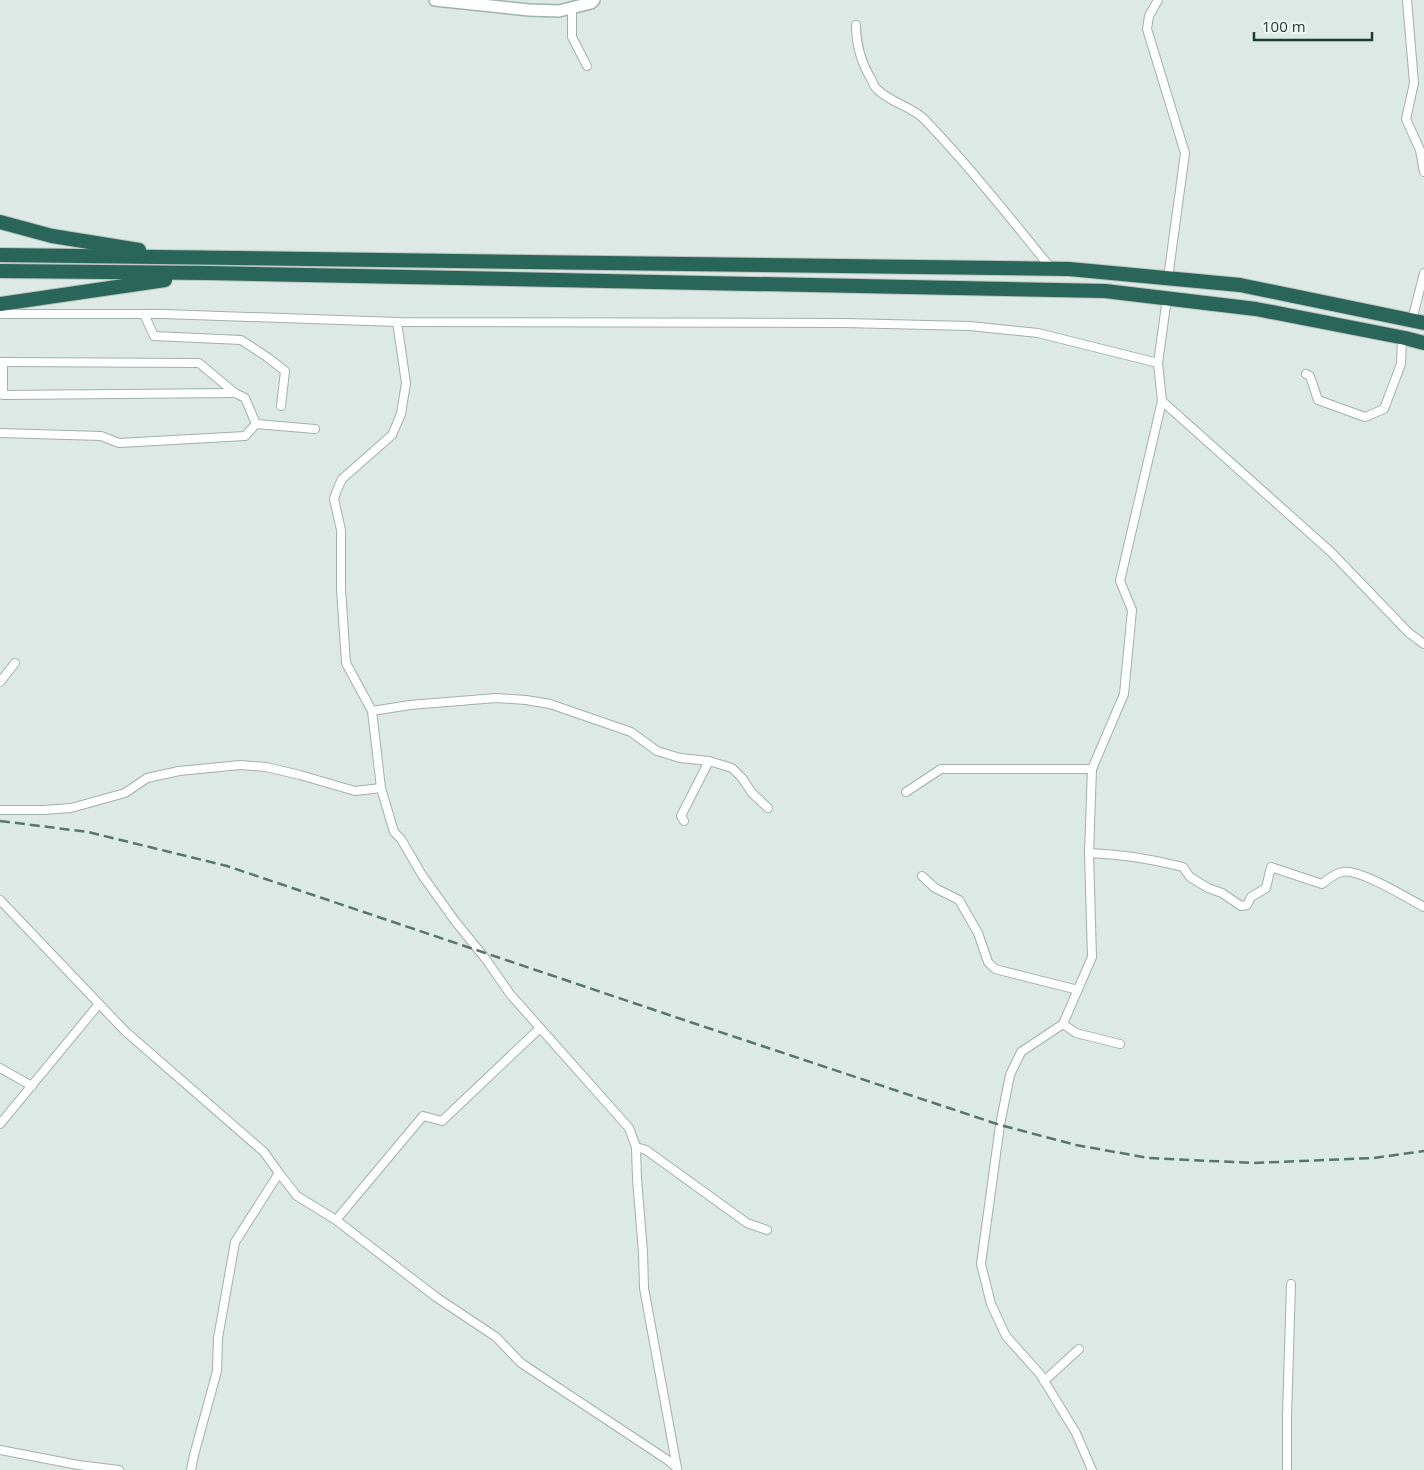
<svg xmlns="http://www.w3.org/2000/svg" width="1424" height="1470" font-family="'Open Sans',sans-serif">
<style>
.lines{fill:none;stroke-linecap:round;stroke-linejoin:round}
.street-casing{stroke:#a0b1ab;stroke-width:10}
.secondary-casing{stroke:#9cb5ac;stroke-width:14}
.highway-casing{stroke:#bcc4c2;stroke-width:16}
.street{stroke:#fff;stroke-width:8}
.secondary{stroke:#fff;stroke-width:11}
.highway{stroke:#2a6559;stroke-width:14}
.rail{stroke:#58756d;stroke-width:2.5;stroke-dasharray:10 5;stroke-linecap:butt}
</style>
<rect width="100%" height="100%" fill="#dde9e4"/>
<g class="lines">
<g class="street-casing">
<g id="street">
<polyline points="1158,0 1149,16 1147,29 1185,153 1168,278"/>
<polyline points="1407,0 1414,83 1406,119 1420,150 1424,172"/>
<polyline points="572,7 572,37 587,66"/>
<path d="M 856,25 C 856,45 861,62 871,79 C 873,82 874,87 877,89 C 890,103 912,106 925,120 C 970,167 1010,218 1051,268"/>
<polyline points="0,314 164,314 397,322 844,323 970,326 1038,333 1158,363"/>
<polyline points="144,314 154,336 241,340 267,357 285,371 281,406"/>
<polyline points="1412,320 1424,273"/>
<polyline points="397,322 406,383 401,414 392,435 342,479 337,490 334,499 341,530 341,589 346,663 372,711 381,788 394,832 401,839 422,875 455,921 485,958 510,994 629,1128 636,1147 637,1179 643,1252 644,1288 677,1468"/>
<polyline points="0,362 199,363 235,393 245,398 256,424 315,429"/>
<polyline points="3,362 3,395 235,393"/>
<polyline points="1306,374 1310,376 1318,400 1365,417 1384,409 1401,364 1402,337"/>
<polyline points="1162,401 1331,552 1409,633 1424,644"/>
<polyline points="0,433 101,436 119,443 245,436 256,424"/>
<polyline points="0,682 15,663"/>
<polyline points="372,711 410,705 496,698 526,700 550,704 631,732 657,751 680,758 709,761 732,768 742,778 752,793 768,808"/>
<polyline points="906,792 941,769 1092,769"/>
<polyline points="0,810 43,810 71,808 125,793 147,778 179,771 240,765 266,767 300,775 355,791 381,788"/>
<polyline points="684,821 681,816 709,761"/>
<path d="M 1089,853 C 1121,854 1152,859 1183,867 L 1190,877 L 1208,888 L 1222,893 L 1241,906 L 1247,905 L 1251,897 L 1266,888 L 1271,867 L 1322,884 C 1328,879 1334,874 1342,872 C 1359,868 1407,898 1424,907"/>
<polyline points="922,876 935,888 959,900 978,933 988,962 995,969 1078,990"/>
<polyline points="0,900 125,1031 264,1152 279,1173 297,1196 336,1220 436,1297 496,1337 521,1363 669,1461 677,1468"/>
<polyline points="1063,1024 1076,1033 1120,1044"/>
<polyline points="0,1068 32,1086"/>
<polyline points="0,1124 99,1004"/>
<polyline points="636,1147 646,1150 747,1223 767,1230"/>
<polyline points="336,1220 423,1116 442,1121 540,1028"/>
<polyline points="1044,1381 1079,1349"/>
<polyline points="0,1450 78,1465 119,1470"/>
<polyline points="191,1470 194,1455 217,1371 218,1338 235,1242 279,1173"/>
<polyline points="1092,1470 1076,1433 1040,1374 1006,1336 991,1304 981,1264 1000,1125 1010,1075 1021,1052 1063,1024 1092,957 1089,853 1092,769 1124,694 1132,610 1120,581 1162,401 1158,363 1167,298"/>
<polyline points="1287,1470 1287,1416 1291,1284"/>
</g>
</g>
<g class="secondary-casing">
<polyline id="secondary" points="435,0 529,10 559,11 591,3 594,0"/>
</g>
<g class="highway-casing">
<g id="highway">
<polyline points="0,222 52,236 139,250"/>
<polyline points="0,255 1069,269 1240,285 1424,323"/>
<polyline points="0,271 208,273 1105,291 1256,309 1405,338 1424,343"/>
<polyline points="0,304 165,280"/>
</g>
</g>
<use href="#street" class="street"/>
<use href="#secondary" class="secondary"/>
<use href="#highway" class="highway"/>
<polyline class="rail" points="0,821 88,832 227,866 693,1023 1000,1125 1076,1145 1149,1158 1253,1163 1374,1158 1424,1151"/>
</g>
<path d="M1254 32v8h118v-8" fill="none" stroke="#1e3932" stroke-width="2.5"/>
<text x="1262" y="32" font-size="15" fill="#1e3932" stroke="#edf6f2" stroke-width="4" paint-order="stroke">100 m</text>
</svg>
